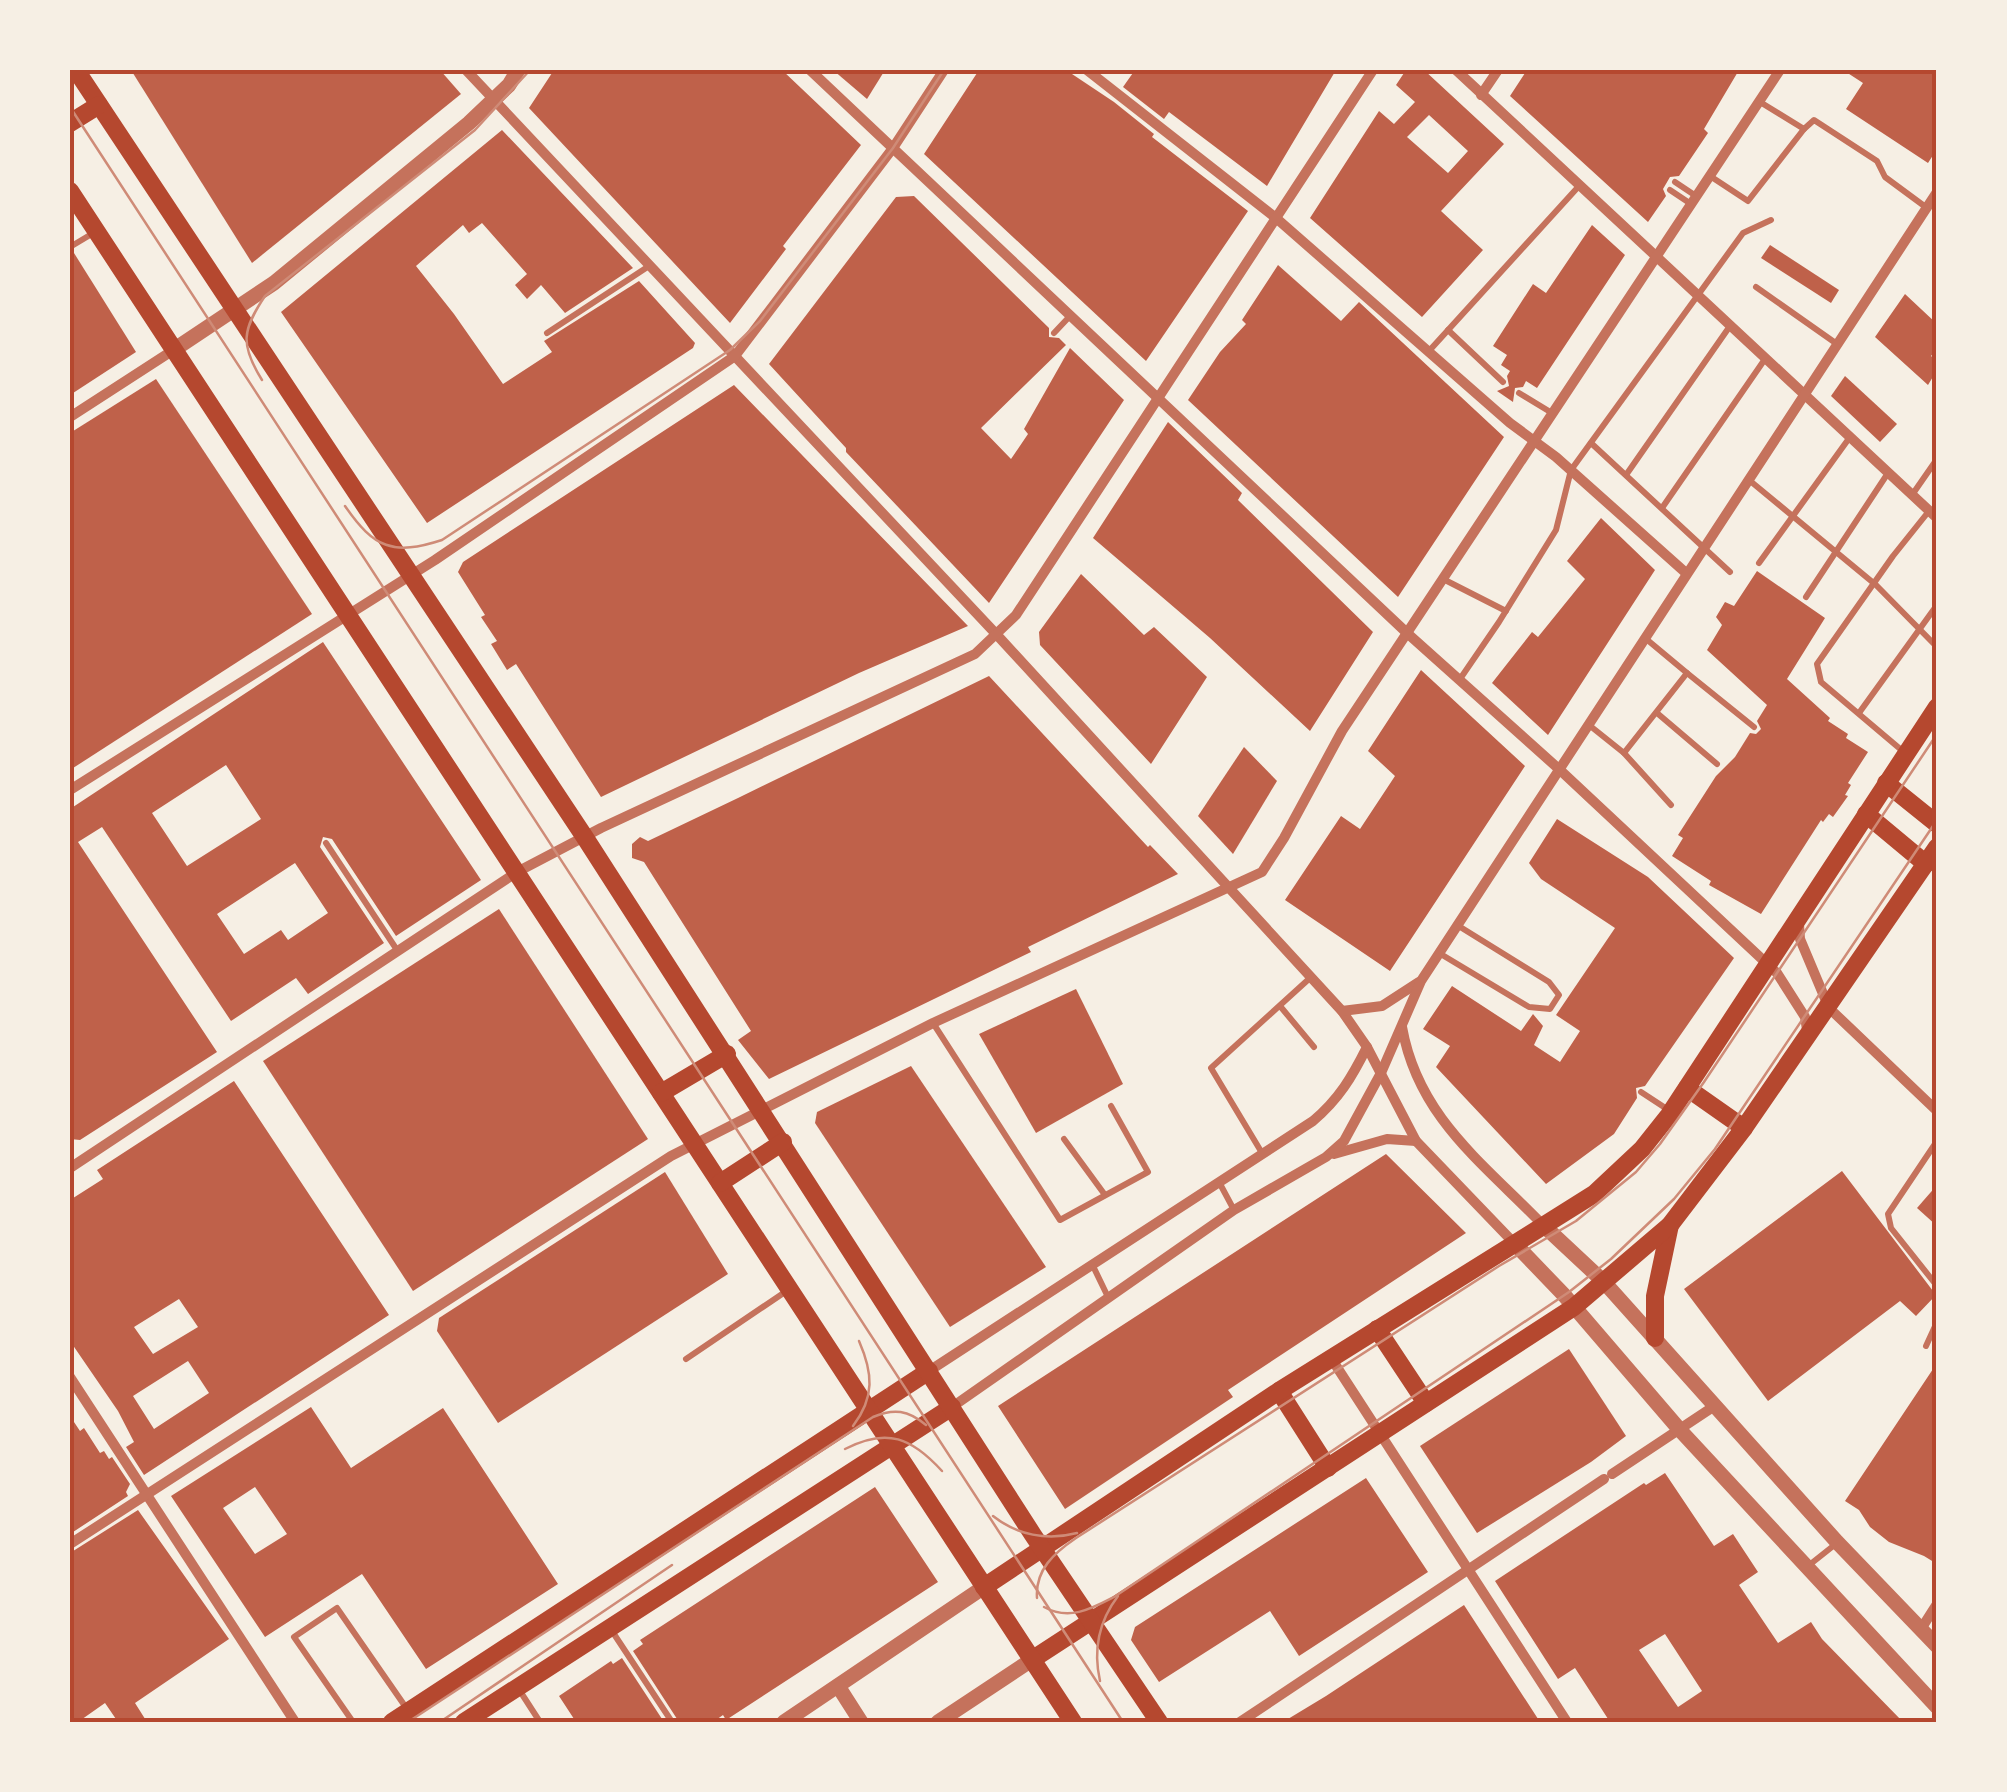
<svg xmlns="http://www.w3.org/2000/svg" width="2007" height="1792" font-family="Arial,sans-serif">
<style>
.building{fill:#bf614a;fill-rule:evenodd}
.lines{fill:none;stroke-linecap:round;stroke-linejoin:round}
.service{stroke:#c5725c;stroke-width:6}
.minor{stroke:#c5725c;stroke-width:10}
.tertiary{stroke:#c5725c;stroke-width:15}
.secondary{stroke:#b5482f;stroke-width:18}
.primary{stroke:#b5482f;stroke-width:18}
.tram{stroke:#cf8b77;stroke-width:2.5}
.neatline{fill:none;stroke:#b5482f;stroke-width:4}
</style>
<rect width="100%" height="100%" fill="#f6efe4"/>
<g class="building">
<polygon points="131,70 440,70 461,94 252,263"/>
<polygon points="554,70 782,70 861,145 783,246 786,249 730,323 529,108"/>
<polygon points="833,70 885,70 867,99"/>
<polygon points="979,70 1066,70 1114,102 1154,134 1152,137 1248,211 1146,361 924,154"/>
<polygon points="1135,70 1336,70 1267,186 1169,112 1164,119 1123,87"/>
<path d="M 1406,70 L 1424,70 L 1504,144 L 1441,211 L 1483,250 L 1422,317 L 1310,218 L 1379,111 L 1394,124 L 1415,102 L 1396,85 ZM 1429,115 L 1468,151 L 1448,173 L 1407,137 Z"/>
<polygon points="1527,70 1739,70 1704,129 1708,133 1679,176 1670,177 1663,189 1666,196 1648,222 1510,96"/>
<polygon points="1843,70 1937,70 1937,149 1928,163 1846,109 1863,83"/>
<polygon points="502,130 633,268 565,313 541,285 527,299 515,285 527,274 482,223 469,233 463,225 416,266 454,314 503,384 552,352 544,341 639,281 695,343 693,348 427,523 281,312"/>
<polygon points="914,196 1049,328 1049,337 1059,338 1066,345 981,428 1011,459 1028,434 1024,429 1070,348 1124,400 989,603 846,452 846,448 769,364 896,197"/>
<polygon points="1592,225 1625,255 1537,388 1526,381 1523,387 1515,388 1513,402 1497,391 1509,386 1507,376 1510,371 1501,365 1507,355 1493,346 1533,284 1546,293"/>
<polygon points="1770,245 1839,290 1831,303 1761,258"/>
<polygon points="74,253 136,352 70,395 70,254"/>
<polygon points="1278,265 1341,321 1359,302 1504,437 1398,597 1188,400 1220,352 1246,324 1242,320"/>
<polygon points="1905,294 1937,324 1937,349 1931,356 1937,361 1937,370 1928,385 1875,337"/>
<polygon points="1845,376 1897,424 1880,442 1831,396"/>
<polygon points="156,379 312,614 70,770 70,433"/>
<polygon points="734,385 968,626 859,673 601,797 516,664 507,670 491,644 497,641 481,617 485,615 458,572 463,562"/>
<polygon points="1168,422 1242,493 1238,500 1373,632 1310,731 1210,638 1093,538"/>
<polygon points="1601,518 1655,570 1548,735 1492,683 1532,632 1538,637 1585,579 1567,561"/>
<polygon points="1757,571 1825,618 1787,679 1830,718 1828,721 1848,734 1846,738 1868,752 1848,783 1851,785 1845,795 1848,796 1833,817 1829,814 1823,822 1821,820 1761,914 1709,885 1711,881 1672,856 1683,838 1678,835 1716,776 1735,757 1750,733 1756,734 1761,729 1757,721 1767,705 1707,650 1722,625 1716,617 1725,602 1734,606"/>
<polygon points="1081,574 1144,635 1154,627 1207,677 1151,764 1040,645 1039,632"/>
<path d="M 323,642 L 481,880 L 396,936 L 332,839 L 323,837 L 320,847 L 384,943 L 308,994 L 296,978 L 231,1021 L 102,827 L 78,842 L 217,1052 L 80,1140 L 70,1139 L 70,809 ZM 226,765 L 261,819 L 187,866 L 152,813 ZM 295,863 L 328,913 L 288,940 L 281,930 L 244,954 L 217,914 Z"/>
<polygon points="1421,670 1525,766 1390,971 1285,900 1341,816 1360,829 1395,776 1368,751"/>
<polygon points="989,676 1148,847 1150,845 1178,874 1028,947 1031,952 769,1079 738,1040 751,1031 644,862 632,858 632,844 640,837 648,841 738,798"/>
<polygon points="1244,747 1277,781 1233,854 1198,816"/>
<polygon points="1557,819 1648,877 1734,958 1645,1086 1636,1088 1637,1098 1614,1134 1546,1184 1436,1067 1450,1046 1423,1029 1452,986 1521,1031 1533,1014 1543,1026 1534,1045 1560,1062 1569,1048 1580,1031 1556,1015 1615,928 1541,879 1529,863"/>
<polygon points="499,909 648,1139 413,1291 263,1061"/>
<polygon points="1076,989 1123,1084 1036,1133 979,1034"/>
<polygon points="911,1066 1046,1267 950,1327 815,1123 817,1112"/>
<path d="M 234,1081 L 389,1315 L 144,1475 L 126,1447 L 134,1442 L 118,1411 L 70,1341 L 70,1200 L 103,1179 L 97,1170 ZM 179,1299 L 198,1327 L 153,1354 L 134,1327 ZM 188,1361 L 209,1393 L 154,1429 L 133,1396 Z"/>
<polygon points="1386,1154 1466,1233 1228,1390 1233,1397 1065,1509 998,1406"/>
<polygon points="1842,1171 1936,1295 1916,1316 1900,1301 1768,1401 1684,1289"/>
<polygon points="665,1172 728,1274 498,1423 437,1331 439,1318"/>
<polygon points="1937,1185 1937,1226 1917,1208"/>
<polygon points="1569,1349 1626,1436 1591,1462 1477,1533 1420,1446"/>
<polygon points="1937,1363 1937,1564 1924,1556 1889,1542 1870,1527 1859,1510 1845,1501"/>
<path d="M 311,1407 L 351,1468 L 443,1408 L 558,1584 L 426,1669 L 362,1574 L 265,1637 L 171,1496 ZM 255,1487 L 287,1534 L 255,1554 L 223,1508 Z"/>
<polygon points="70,1416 80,1431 84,1428 100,1453 104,1451 109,1459 112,1457 130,1484 126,1492 128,1496 70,1534"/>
<path d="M 1665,1473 L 1714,1546 L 1733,1534 L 1758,1572 L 1739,1585 L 1778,1643 L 1811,1622 L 1822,1639 L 1903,1722 L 1610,1722 L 1575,1668 L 1558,1679 L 1495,1581 L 1644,1483 L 1646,1485 ZM 1665,1634 L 1702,1691 L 1678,1707 L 1639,1650 Z"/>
<polygon points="1366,1478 1428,1572 1299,1656 1270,1611 1159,1682 1131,1640 1135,1627"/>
<polygon points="875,1487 938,1582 726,1720 723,1715 713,1722 679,1722 633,1651 643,1644 640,1640"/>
<polygon points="138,1510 229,1639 135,1703 147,1722 118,1722 105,1703 78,1722 70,1722 70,1553"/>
<polygon points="1464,1605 1540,1722 1283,1722 1326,1696"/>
<polygon points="622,1658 664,1722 576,1722 559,1696 611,1661 613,1664"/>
</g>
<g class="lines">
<g class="service">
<polyline points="1760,102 1804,129 1814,120 1877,161 1885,177 1927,208"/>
<polyline points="1710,176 1748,201 1804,129"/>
<polyline points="1675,182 1696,196"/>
<polyline points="1670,190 1691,204"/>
<polyline points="70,247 95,232"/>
<polyline points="1756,287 1837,344"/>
<polyline points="1448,330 1503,382"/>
<polyline points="547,333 649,266"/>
<polyline points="1054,333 1070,316"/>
<polyline points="1429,351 1579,186"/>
<polyline points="1519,393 1552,413"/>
<polyline points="1591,443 1730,572"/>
<polyline points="1626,475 1730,326"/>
<polyline points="1749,480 1876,585 1937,647"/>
<polyline points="1912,495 1937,459"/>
<polyline points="1662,508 1765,359"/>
<polyline points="1759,563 1850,437"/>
<polyline points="1443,579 1506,611"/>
<polyline points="1806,597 1888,473"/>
<polyline points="1687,673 1754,727"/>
<polyline points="1460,679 1499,622 1556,530 1571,470 1743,233 1771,220"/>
<polyline points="1657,713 1717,764"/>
<polyline points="1859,713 1937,605"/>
<polyline points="1589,725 1624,753 1687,673 1645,638"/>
<polyline points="1624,753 1671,805"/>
<polyline points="1905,753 1821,682 1817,664 1893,556 1929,511"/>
<polyline points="326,843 397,950"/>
<polyline points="1439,953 1529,1007 1550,1009 1559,995 1549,982 1457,925"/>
<polyline points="1280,1006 1314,1047"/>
<polyline points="933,1023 1060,1220 1148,1172 1111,1106"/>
<polyline points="1641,1092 1670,1111"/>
<polyline points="1064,1139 1105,1195"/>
<polyline points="1937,1141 1888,1214 1891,1228 1937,1286"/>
<polyline points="1262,1153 1211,1068 1310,978"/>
<polyline points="1219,1182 1234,1210"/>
<polyline points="1093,1266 1108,1297"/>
<polyline points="1926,1346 1937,1322"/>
<polyline points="686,1359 788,1290"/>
<polyline points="1808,1566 1837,1543"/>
<polyline points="612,1631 672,1722"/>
<polyline points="518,1688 540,1722"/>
<polyline points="353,1722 294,1637 337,1608 407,1709"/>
</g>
<g class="minor">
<polyline points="466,70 997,635 1342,1011 1367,1047 1416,1141 1514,1243"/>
<polyline points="810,70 1407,633 1560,770 1777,973 1805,1017 1808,1036"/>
<polyline points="1087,70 1276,218 1510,423 1556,457 1686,573"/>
<polyline points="1456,70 1937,518"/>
<polyline points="1481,95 1498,70"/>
<polyline points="70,417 175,349"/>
<polyline points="70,790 435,560 735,356 893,148 944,70"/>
<polyline points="1799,924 1800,939 1829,1008 1937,1111"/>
<polyline points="1342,1011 1382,1006 1419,982"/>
<path d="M 1402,1027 C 1418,1117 1482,1162 1543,1225"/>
<polyline points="1334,1154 1387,1139 1416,1141"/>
<polyline points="70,1168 517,872 601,828 975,654 1016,615 1373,70"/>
<polyline points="1331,1358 1567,1722"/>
<path d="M 929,1371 L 1313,1121 C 1339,1099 1352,1077 1367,1047"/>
<polyline points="70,1377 295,1722"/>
<polyline points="952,1407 1234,1210 1326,1157 1344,1141 1381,1073 1421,981 1937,192"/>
<polyline points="1612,1474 1716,1405"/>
<polyline points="70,1544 671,1156 933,1023 1262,872 1284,838 1342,731 1780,70"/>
<polyline points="1921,1629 1937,1604"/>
<polyline points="1240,1722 1604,1479"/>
</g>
<g class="tertiary">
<polyline points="175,349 274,283 469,123 509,85 518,70"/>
<polyline points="1543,1225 1604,1282 1837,1542 1937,1646"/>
<polyline points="1514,1243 1564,1295 1679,1429 1937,1707"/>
<polyline points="838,1686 861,1722"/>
<polyline points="784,1722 984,1587"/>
<polyline points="938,1722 1033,1659"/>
</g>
<g class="secondary">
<polyline points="1886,783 1937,824"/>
<polyline points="1866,814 1926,864"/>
<polyline points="1687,1088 1744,1128"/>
<polyline points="1377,1329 1426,1403"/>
<polyline points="1655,1338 1655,1296 1670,1225"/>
<polyline points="1279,1391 1328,1468"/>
<polyline points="984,1587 1279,1391 1594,1194 1642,1149 1669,1115 1937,707"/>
<polyline points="1033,1659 1574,1307 1670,1225 1744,1128 1937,847"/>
<polyline points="392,1722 929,1371"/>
<polyline points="464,1722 952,1407"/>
</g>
<g class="primary">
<polyline points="76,70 584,836 1033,1535 1159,1722"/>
<polyline points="70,123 99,105"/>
<polyline points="70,191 1073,1722"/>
<polyline points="661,1093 727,1054"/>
<polyline points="720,1183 783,1142"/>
</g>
<g class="tram">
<polyline points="70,107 1123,1722"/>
<path d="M 262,380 C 240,345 242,330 265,296 L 475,130 L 530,70"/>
<path d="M 345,506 C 374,548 393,556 442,540 L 730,350 L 760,321 L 893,148 L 944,70"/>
<path d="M 853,1426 C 875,1397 873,1373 859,1341"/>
<path d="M 845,1449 C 887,1427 912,1438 942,1471"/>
<path d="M 993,1516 C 1017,1535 1047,1541 1077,1533"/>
<path d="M 1037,1598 C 1035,1570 1054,1553 1076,1538 L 1499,1266 L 1576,1221 L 1636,1172 L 1660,1144 L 1704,1082 L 1937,734"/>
<path d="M 1044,1607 C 1069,1621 1091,1609 1114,1597 L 1569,1292 L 1611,1259 L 1674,1199 L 1715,1149 L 1937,820"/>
<path d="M 1100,1681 C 1093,1650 1099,1621 1118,1596"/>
<path d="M 408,1722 L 873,1417 C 894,1408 908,1410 926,1425"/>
<polyline points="440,1722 672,1565"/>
</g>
</g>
<rect width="2007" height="1792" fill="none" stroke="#f6efe4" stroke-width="145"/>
<rect x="72" y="72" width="1862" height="1648" class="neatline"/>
</svg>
